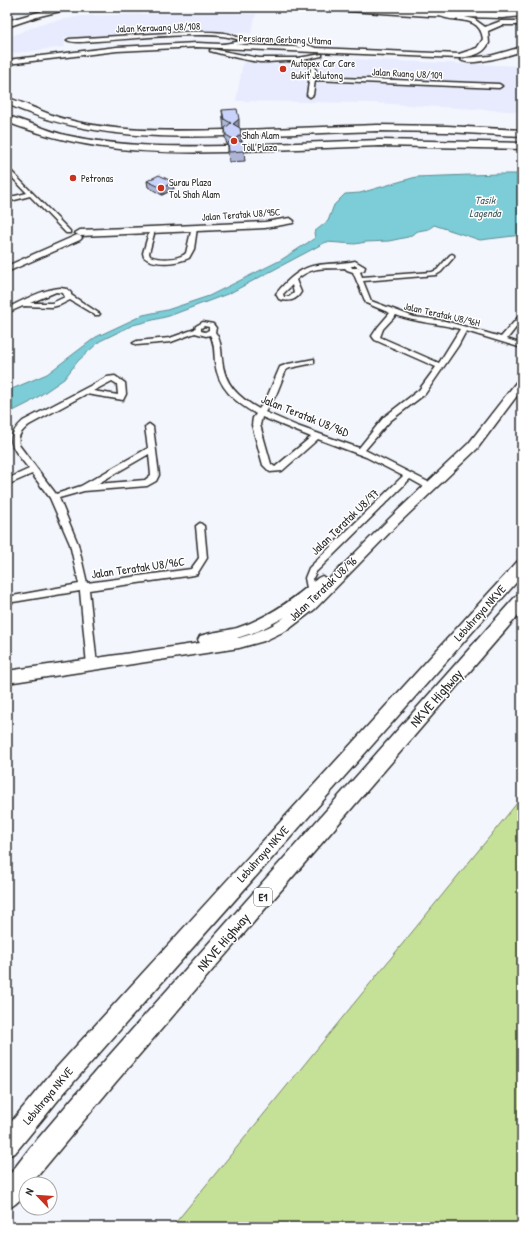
<svg xmlns="http://www.w3.org/2000/svg" width="529" height="1234" font-family="'Patrick Hand',sans-serif">
<style>
.built{fill:#e7ebfd}
.green{fill:#c5e198;stroke:#788662}
.water{fill:#7ccdd7;stroke:#5c8c92}
.lines{fill:none;stroke-linecap:round;stroke-linejoin:round}
.street-casing{stroke:#2b2b2b;stroke-width:3}
.secondary-casing{stroke:#2b2b2b;stroke-width:3}
.highway-casing{stroke:#2b2b2b;stroke-width:3}
.street{fill:#fff;fill-rule:evenodd}
.secondary{fill:#fff;fill-rule:evenodd}
.highway{fill:#fff;fill-rule:evenodd}
.wall{fill:#adb5d7;stroke:#2b2b2b}
.shaded-wall{fill:#8d93af;stroke:#2b2b2b}
.building{fill:#c9d2fa;stroke:#2b2b2b}
.poi-dot{fill:#c8321e;stroke:#fff;stroke-width:1.5}
.labels{text-anchor:middle;stroke-width:3;stroke-linejoin:round;paint-order:stroke}
.far-street-label{font-size:10px;fill:#2b2b2b;stroke:#fff}
.far-poi-label{font-size:10px;fill:#2b2b2b;stroke:#fff;text-anchor:start}
.far-water-label{font-size:11px;font-style:italic;fill:#435c5f;stroke:#fff}
.shield{fill:#fff;stroke:#6b6b6b;stroke-width:1}
.shield-label{font-size:11px;font-weight:bold;fill:#2b2b2b}
.street-label{font-size:12px;fill:#2b2b2b;stroke:#fff}
.near-street-label{font-size:14px;fill:#2b2b2b;stroke:#fff}
</style>
<rect width="100%" height="100%" fill="#f4f6fe"/>
<filter id="ink" filterUnits="userSpaceOnUse"><feTurbulence type="fractalNoise" baseFrequency=".025" numOctaves="2"/><feDisplacementMap in="SourceGraphic" scale="8" xChannelSelector="R" yChannelSelector="G"/><feConvolveMatrix kernelMatrix="1 2 1 2 8 2 1 2 1" color-interpolation-filters="sRGB"/></filter>
<g filter="url(#ink)">
<g class="built">
<polygon points="176,13 256,14 251,33 177,31 89,37 64,37 65,47 7,54 7,45 14,35 40,24 81,16"/>
<polygon points="324,58 522,66 522,112 373,103 236,101 243,62 298,64"/>
</g>
<polygon class="green" points="522,797 522,1227 172,1227"/>
<polygon class="water" points="498,174 522,174 522,235 480,240 434,225 429,229 418,231 408,237 389,241 366,242 355,244 326,242 230,293 169,316 133,325 100,341 78,361 64,379 29,403 7,414 7,391 47,374 96,337 143,315 167,310 209,296 281,260 315,238 314,232 328,221 334,205 345,194 360,193 416,177"/>
<g class="lines">
<g class="street-casing">
<g id="street">
<path d="M 168,33 C 186,32 205,31 224,33 C 232,34 242,40 250,40 C 271,42 301,39 319,50 L 317,51 C 282,42 256,41 220,47 L 218,47 L 218,45 L 242,41 C 227,35 212,35 196,35 C 163,35 130,39 97,41 C 89,41 74,44 67,40 L 69,39 Z"/>
<path d="M 212,49 L 259,58 L 298,58 L 322,54 L 322,56 L 303,60 L 316,68 L 315,77 L 499,84 L 502,86 L 499,88 L 315,80 L 313,95 L 310,97 L 307,95 L 311,69 C 298,56 276,63 260,62 C 243,60 226,55 210,51 L 210,50 Z"/>
<polygon points="7,167 70,231 70,233 66,233 30,196 7,202 7,198 27,193 7,172"/>
<path d="M 192,227 L 197,228 L 194,249 L 189,258 C 178,263 154,266 144,257 L 143,253 L 150,229 L 155,230 L 149,253 L 150,256 C 159,260 179,260 186,253 Z"/>
<path d="M 452,254 L 454,255 L 454,257 L 441,272 L 436,275 L 363,281 L 371,301 L 414,317 L 445,321 L 501,337 L 520,315 L 522,314 L 522,320 L 507,339 L 522,344 L 522,348 L 466,331 L 458,346 L 425,394 L 390,421 L 365,450 L 434,485 L 435,487 L 434,489 L 428,489 L 410,479 L 316,572 L 313,578 L 315,591 L 311,594 L 308,593 L 305,578 L 309,568 L 403,476 L 366,457 L 318,439 L 282,471 L 270,472 L 263,465 L 252,425 L 253,418 L 256,414 C 235,402 218,388 215,362 C 214,353 215,343 210,335 L 206,336 L 195,333 L 171,342 L 137,345 L 133,343 L 137,341 L 170,338 L 195,329 L 196,326 L 203,322 L 213,324 L 216,328 L 215,332 C 221,340 221,349 222,359 C 224,384 238,397 259,409 L 268,395 L 280,367 L 288,364 L 314,359 L 314,363 L 290,368 L 286,370 L 276,395 L 265,412 L 297,426 L 359,448 L 384,417 L 419,390 L 436,367 L 375,340 L 372,336 L 378,327 L 390,313 L 366,303 L 353,272 L 347,270 L 345,268 C 325,269 313,265 296,280 L 301,292 C 296,301 288,302 279,299 L 276,294 C 286,281 300,267 318,265 C 331,263 342,264 355,261 L 365,267 L 364,270 L 360,272 L 362,277 L 432,272 L 437,270 L 450,255 ZM 354,266 L 354,265 L 359,268 L 352,268 L 351,266 ZM 292,285 L 294,293 L 289,297 L 284,297 L 283,294 ZM 396,315 C 417,323 438,323 460,329 L 439,363 L 380,337 L 383,329 ZM 204,326 L 209,327 L 209,330 L 205,332 L 201,331 L 201,328 ZM 262,417 L 311,437 L 275,467 L 271,464 L 260,425 Z"/>
<path d="M 60,288 L 67,289 L 71,293 L 71,295 L 100,314 L 99,315 L 95,315 L 70,300 L 60,305 L 52,307 L 23,306 L 7,313 L 7,308 C 24,300 41,290 60,288 ZM 56,292 L 63,293 L 65,297 L 52,303 L 30,303 Z"/>
<path d="M 115,376 L 125,383 L 126,394 L 123,400 L 86,394 L 29,425 C 22,431 17,435 19,445 L 56,494 L 81,486 L 148,448 L 145,427 L 149,424 L 153,427 L 159,475 L 156,481 L 147,486 L 84,491 L 59,498 L 78,544 L 87,583 L 191,569 L 199,558 L 196,526 L 200,523 L 204,526 L 207,558 L 197,574 L 194,575 L 89,590 L 97,665 L 95,668 L 89,668 L 87,665 L 80,591 L 7,603 L 7,597 L 79,584 L 70,544 L 50,498 L 32,474 L 7,485 L 7,479 L 29,469 C 15,450 1,441 23,421 L 107,377 ZM 112,381 L 117,384 L 118,395 L 93,391 ZM 149,454 L 151,475 L 145,480 L 97,484 Z"/>
</g>
</g>
<g class="secondary-casing">
<g id="secondary">
<path d="M 446,13 L 474,19 L 485,27 L 501,21 L 522,21 L 522,25 L 502,25 L 488,31 L 489,43 C 483,55 472,56 459,58 L 197,47 L 117,51 L 7,64 L 7,60 L 117,47 L 197,43 L 459,54 L 477,48 L 483,39 C 480,13 451,24 439,15 L 442,13 Z"/>
<path d="M 522,47 L 522,51 C 510,55 471,67 461,60 L 465,58 L 490,56 Z"/>
<polygon points="290,218 294,221 293,223 265,228 80,236 75,233 80,230 265,222"/>
<polygon points="77,235 80,236 82,238 80,240 7,272 7,266"/>
<path d="M 522,379 L 522,389 L 477,449 L 399,523 L 315,609 L 289,629 L 264,641 L 239,648 L 7,683 L 7,671 L 200,643 L 198,640 L 200,636 C 212,632 225,631 237,628 C 268,618 294,599 318,578 L 322,576 L 328,580 L 391,517 L 469,443 L 518,380 ZM 285,617 C 272,627 255,633 239,638 L 237,638 L 258,631 Z"/>
</g>
</g>
<g class="highway-casing">
<g id="highway">
<polygon points="56,7 70,7 69,9 40,16 7,27 7,21"/>
<polygon points="311,7 363,7 502,12 522,10 522,16 502,18 429,16 315,9"/>
<path d="M 7,98 C 24,102 43,113 61,118 C 114,133 171,131 225,130 L 230,133 L 225,136 C 148,138 78,136 7,104 Z"/>
<path d="M 7,116 C 27,121 45,130 65,135 C 119,147 173,147 227,146 L 232,149 L 227,152 C 148,154 82,151 7,122 Z"/>
<polygon points="377,125 447,126 522,130 522,136 447,132 377,131 240,136 235,133 240,130"/>
<polygon points="380,140 522,143 522,149 380,146 242,151 237,148 242,145"/>
<polygon points="522,560 522,576 64,1093 15,1153 7,1156 7,1127 48,1077 517,562"/>
<path d="M 522,594 L 522,611 L 115,1083 L 31,1184 L 26,1184 C 26,1196 17,1204 7,1209 L 7,1178 L 30,1148 L 99,1067 L 516,596 Z"/>
</g>
</g>
<use href="#street" class="street"/>
<use href="#secondary" class="secondary"/>
<use href="#highway" class="highway"/>
</g>
<g class="wall">
<polygon points="222,110 239,127 242,142 244,151 245,161 229,162 228,153 228,145 227,145 225,137 225,129 224,129 223,119"/>
<polygon points="147,181 174,189 162,195 148,187"/>
</g>
<g class="shaded-wall">
<polygon points="239,119 239,129 233,124"/>
<polygon points="241,134 242,144 235,139"/>
<polygon points="173,182 174,189 162,195 162,188"/>
</g>
<g class="building">
<polygon points="237,109 239,119 233,124 240,128 241,134 235,139 243,143 244,151 229,152 228,143 233,139 226,135 225,128 231,123 224,119 222,110"/>
<polygon points="159,175 173,182 162,188 147,181"/>
</g>
</g>
<g class="poi-dot">
<circle cx="283" cy="69" r="4"/>
<circle cx="234" cy="141" r="4"/>
<circle cx="73" cy="178" r="4"/>
<circle cx="161" cy="188" r="4"/>
</g>
<g class="labels">
<g class="far-street-label">
<text transform="translate(158 27) rotate(-2)" y="4">Jalan Kerawang U8/108</text>
<text transform="translate(285 39) rotate(2)" y="4">Persiaran Gerbang Utama</text>
<text transform="translate(407 73) rotate(3)" y="4">Jalan Ruang U8/109</text>
<text transform="translate(241 214) rotate(-4)" y="4">Jalan Teratak U8/95C</text>
<text transform="translate(442 314) rotate(13)" y="4">Jalan Teratak U8/96H</text>
</g>
<g class="far-poi-label">
<text x="291" y="67">Autopex Car Care<tspan x="291" dy="12">Bukit Jelutong</tspan></text>
<text x="242" y="139">Shah Alam<tspan x="242" dy="12">Toll Plaza</tspan></text>
<text x="81" y="182">Petronas</text>
<text x="169" y="186">Surau Plaza<tspan x="169" dy="12">Tol Shah Alam</tspan></text>
</g>
<g class="far-water-label">
<text x="485" y="204">Tasik<tspan x="485" dy="13">Lagenda</tspan></text>
</g>
<rect class="shield" x="254" y="888" width="18" height="18" rx="3"/>
<g class="shield-label">
<text x="263" y="901">E1</text>
</g>
<g class="street-label">
<text transform="translate(305 416) rotate(22)" y="4">Jalan Teratak U8/96D</text>
<text transform="translate(345 522) rotate(-44)" y="4">Jalan Teratak U8/97</text>
<text transform="translate(138 568) rotate(-8)" y="4">Jalan Teratak U8/96C</text>
<text transform="translate(323 589) rotate(-43)" y="4">Jalan Teratak U8/96</text>
<text transform="translate(480 613) rotate(-48)" y="4">Lebuhraya NKVE</text>
<text transform="translate(263 854) rotate(-48)" y="4">Lebuhraya NKVE</text>
<text transform="translate(48 1096) rotate(-50)" y="4">Lebuhraya NKVE</text>
</g>
<g class="near-street-label">
<text transform="translate(436 698) rotate(-49)" y="5">NKVE Highway</text>
<text transform="translate(223 942) rotate(-49)" y="5">NKVE Highway</text>
</g>
</g>
<rect width="529" height="1234" fill="none" stroke="#fff" stroke-width="24"/>
<rect x="12" y="12" width="505" height="1210" fill="none" stroke="#2b2b2b" stroke-width="1.5" filter="url(#ink)"/>
<g transform="translate(38 1196) rotate(295)"><circle r="19" fill="#ffffff" stroke="#aaaaaa"/>
<path d="M0-3L7 15L0 10L-7 15Z" fill="#c8321e"/>
<text y="-6" font-size="11" font-weight="bold" text-anchor="middle" fill="#2b2b2b">N</text>
</g>
</svg>
